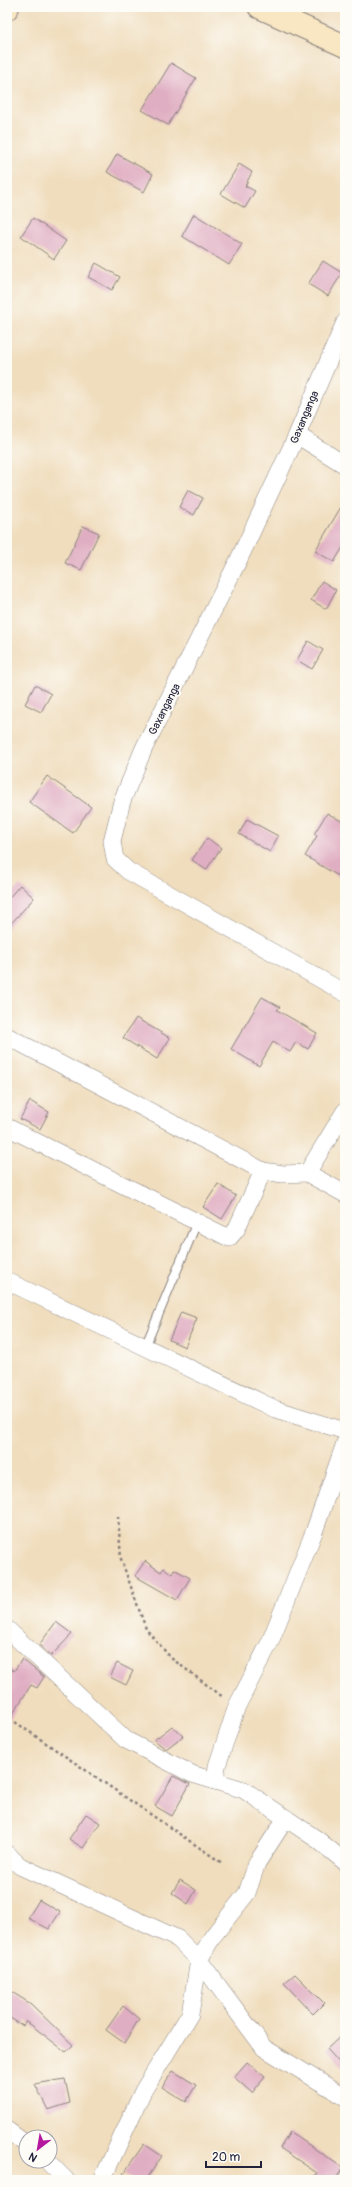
<svg xmlns="http://www.w3.org/2000/svg" width="352" height="2187" font-family="Pangolin,sans-serif">
<style>
.building{fill:#e0aec2}
.lines{fill:none;stroke-linecap:round;stroke-linejoin:round}
.lane-casing{stroke:#89807c;stroke-width:10}
.street-casing{stroke:#89807c;stroke-width:18}
.secondary-casing{stroke:#89807c;stroke-width:24}
.path{stroke:#89807c;stroke-width:2.5;stroke-dasharray:3 3;stroke-linecap:butt}
.lane{stroke:#fff;stroke-width:8}
.street{stroke:#fff;stroke-width:17}
.secondary{stroke:#f9e7c3;stroke-width:22}
.labels{text-anchor:middle;stroke-width:4;stroke-linejoin:round;paint-order:stroke}
.street-label{font-size:11px;fill:#22223b;stroke:#fdfcf7}
</style>
<rect width="100%" height="100%" fill="#fdfcf7"/>
<filter id="ink" filterUnits="userSpaceOnUse"><feTurbulence type="fractalNoise" baseFrequency=".025" numOctaves="2"/><feDisplacementMap in="SourceGraphic" scale="8" xChannelSelector="R" yChannelSelector="G"/><feConvolveMatrix kernelMatrix="1 2 1 2 8 2 1 2 1" color-interpolation-filters="sRGB"/></filter>
<filter id="wash" filterUnits="userSpaceOnUse"><feTurbulence type="fractalNoise" baseFrequency=".012" numOctaves="4" result="noise"/><feDisplacementMap in="SourceGraphic" scale="16" xChannelSelector="R" yChannelSelector="G"/><feGaussianBlur stdDeviation="0.9" result="paint"/><feColorMatrix in="noise" values="0 0 0 0 0 0 0 0 0 0 0 0 0 0 0 0 0 1.4 0 .05"/><feComposite in="paint" operator="in"/></filter>
<g filter="url(#wash)">
<rect width="100%" height="100%" fill="#f0ddbd"/>
<g id="blocks">
<g class="building">
<polygon points="171,63 196,78 168,125 142,110"/>
<polygon points="117,154 153,174 144,192 107,172"/>
<polygon points="239,164 252,172 245,186 255,191 245,208 221,194"/>
<polygon points="194,214 242,244 229,265 182,236"/>
<polygon points="33,218 66,241 54,259 21,236"/>
<polygon points="323,261 342,273 328,296 308,284"/>
<polygon points="96,263 120,277 112,290 88,277"/>
<polygon points="188,490 203,498 194,515 179,507"/>
<polygon points="345,500 345,544 334,562 315,551"/>
<polygon points="83,526 99,533 81,570 65,563"/>
<polygon points="322,581 336,590 326,609 311,600"/>
<polygon points="308,641 323,650 312,669 297,660"/>
<polygon points="35,685 51,694 41,712 25,704"/>
<polygon points="47,776 91,807 73,833 29,802"/>
<polygon points="327,813 345,823 345,880 305,856 317,836 314,834"/>
<polygon points="247,819 278,836 270,852 239,834"/>
<polygon points="207,838 221,848 206,870 192,860"/>
<polygon points="20,885 34,898 7,928 7,900"/>
<polygon points="262,997 280,1007 277,1010 317,1033 308,1049 296,1042 290,1052 273,1042 259,1066 231,1049"/>
<polygon points="136,1018 170,1038 157,1059 123,1038"/>
<polygon points="30,1101 49,1112 40,1129 20,1119"/>
<polygon points="218,1184 236,1196 222,1219 203,1207"/>
<polygon points="181,1312 197,1318 185,1347 169,1340"/>
<polygon points="145,1561 161,1572 164,1568 172,1574 174,1569 190,1578 177,1600 135,1576"/>
<polygon points="56,1622 72,1634 51,1656 39,1645"/>
<polygon points="22,1659 44,1677 37,1688 31,1685 7,1723 7,1667 14,1671"/>
<polygon points="117,1663 133,1671 126,1685 110,1677"/>
<polygon points="172,1726 183,1736 166,1749 154,1740"/>
<polygon points="173,1776 190,1784 172,1816 155,1806"/>
<polygon points="86,1814 100,1823 83,1848 69,1839"/>
<polygon points="180,1880 196,1890 188,1904 172,1893"/>
<polygon points="39,1900 60,1912 49,1929 28,1918"/>
<polygon points="295,1974 324,2003 313,2014 284,1983"/>
<polygon points="7,1989 31,2004 73,2045 66,2052 26,2021 23,2026 7,2016"/>
<polygon points="123,2006 139,2019 124,2043 106,2030"/>
<polygon points="345,2032 345,2069 327,2049"/>
<polygon points="247,2062 265,2077 252,2093 234,2077"/>
<polygon points="173,2071 196,2085 186,2102 162,2087"/>
<polygon points="65,2079 70,2103 48,2110 35,2084"/>
<polygon points="290,2132 343,2168 335,2180 312,2180 317,2173 280,2148"/>
<polygon points="144,2144 162,2156 146,2180 132,2180 123,2174"/>
</g>
</g>
</g>
<g filter="url(#ink)">
<use href="#blocks" fill-opacity="0" stroke="#89807c" stroke-width="1"/>
<g class="lines">
<g class="lane-casing">
<polyline id="lane" points="145,1347 197,1222"/>
</g>
<g class="street-casing">
<g id="street">
<polyline points="345,322 297,435 240,557 144,748 122,801 112,841 115,859 128,871 345,993"/>
<polyline points="297,435 345,465"/>
<polyline points="7,1036 263,1171 283,1174 307,1173 345,1111"/>
<polyline points="7,1127 229,1238 236,1230 263,1171"/>
<polyline points="307,1173 345,1194"/>
<polyline points="7,1281 275,1409 345,1431"/>
<polyline points="7,1629 126,1740 192,1774 244,1790 318,1840 345,1862"/>
<polyline points="215,1781 217,1766 237,1706 270,1642 314,1532 345,1443"/>
<polyline points="7,1854 20,1866 178,1939 199,1960 264,2048 345,2097"/>
<polyline points="7,2130 26,2144"/>
<polyline points="47,2161 66,2180"/>
<polyline points="102,2180 143,2091 190,2014 199,1960 213,1936 247,1893 257,1863 286,1818"/>
</g>
</g>
<g class="secondary-casing">
<g id="secondary">
<polyline points="259,7 345,46"/>
<polyline points="7,9 8,7"/>
</g>
</g>
<g class="path">
<polyline points="118,1516 121,1559 146,1629 171,1658 223,1697"/>
<polyline points="15,1722 222,1863"/>
</g>
<use href="#lane" class="lane"/>
<use href="#street" class="street"/>
<use href="#secondary" class="secondary"/>
</g>
</g>
<g class="labels">
<g class="street-label">
<text transform="translate(304 417) rotate(-67)" y="4">Gaxanganga</text>
<text transform="translate(164 709) rotate(-63)" y="4">Gaxanganga</text>
</g>
</g>
<rect width="352" height="2187" fill="none" stroke="#fdfcf7" stroke-width="24"/>
<g transform="translate(38 2149) rotate(211)"><circle r="19" fill="#fdfcf7" stroke="#a5a5ac"/>
<path d="M0-3L7 15L0 10L-7 15Z" fill="#b5179e"/>
<text y="-6" font-size="11" font-weight="bold" text-anchor="middle" fill="#22223b">N</text>
</g>
<path d="M206 2161v6h55v-6" fill="none" stroke="#22223b" stroke-width="2"/>
<text x="212" y="2161" font-size="12" fill="#22223b" stroke="#fdfcf7" stroke-width="3" paint-order="stroke">20 m</text>
</svg>
